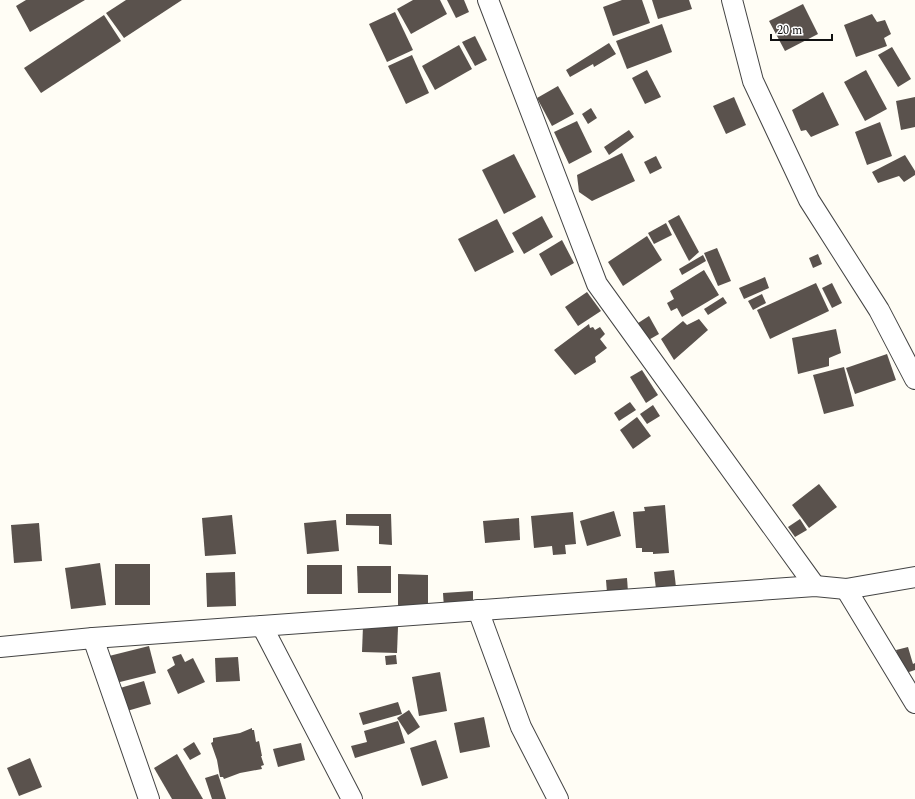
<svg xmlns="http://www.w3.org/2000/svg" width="915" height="799" font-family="Spectral,serif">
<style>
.building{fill:#5a524d}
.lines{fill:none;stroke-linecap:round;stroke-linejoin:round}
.street-casing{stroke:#444;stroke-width:22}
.street{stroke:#fff;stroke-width:20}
</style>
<rect width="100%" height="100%" fill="#fffdf5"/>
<g class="building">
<polygon points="26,0 85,0 30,32 16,6"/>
<polygon points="126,0 182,0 124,38 106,13"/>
<polygon points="413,0 440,0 447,14 411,34 397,9"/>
<polygon points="447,0 464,0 469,12 456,18"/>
<polygon points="622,0 642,0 650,23 613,36 603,7"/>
<polygon points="652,0 689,0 692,9 658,19"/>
<polygon points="803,4 818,34 785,51 769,21"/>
<polygon points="395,12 413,50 387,62 369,24"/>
<polygon points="872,14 877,22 885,20 891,34 884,38 887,46 856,57 844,25"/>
<polygon points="104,15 121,41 41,93 24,68"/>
<polygon points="662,24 672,52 627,69 616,41"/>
<polygon points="475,36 487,60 475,66 462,42"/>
<polygon points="609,43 616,54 594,67 593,64 570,77 566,70"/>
<polygon points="459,45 472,69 435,90 422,66"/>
<polygon points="892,47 911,79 898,87 878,55"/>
<polygon points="412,55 429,93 406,104 388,66"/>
<polygon points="647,70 661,97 645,104 632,78"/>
<polygon points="866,70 887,109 865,121 844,82"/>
<polygon points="558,86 574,114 552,126 537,98"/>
<polygon points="823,92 839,125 811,137 806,130 801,131 792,110"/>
<polygon points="734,97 746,125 726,134 713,106"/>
<polygon points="915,97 915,127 901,130 896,101"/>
<polygon points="591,108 597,118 588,124 582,114"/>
<polygon points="577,121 592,152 569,164 554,132"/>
<polygon points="880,122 892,156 867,165 855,132"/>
<polygon points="629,130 634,137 609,155 604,147"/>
<polygon points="622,153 635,181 592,201 579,192 577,175"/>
<polygon points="514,154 536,197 504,214 482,170"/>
<polygon points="905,155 915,171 915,175 904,182 899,176 878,183 872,172"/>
<polygon points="656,156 662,168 650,174 644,162"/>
<polygon points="679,215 699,252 689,261 668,221"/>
<polygon points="542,216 553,237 524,254 512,233"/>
<polygon points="497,219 514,252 475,272 458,239"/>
<polygon points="666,223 672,235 654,244 648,233"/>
<polygon points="647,236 662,260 623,286 608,262"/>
<polygon points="562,240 574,263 551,276 539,254"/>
<polygon points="717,248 731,281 718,286 704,253"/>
<polygon points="818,254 822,264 813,268 809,258"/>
<polygon points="703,255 706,261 682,275 679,269"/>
<polygon points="704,270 719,295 682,317 677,308 671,311 667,303 674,299 670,291"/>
<polygon points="765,277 769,288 744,299 739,288"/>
<polygon points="816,283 829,311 770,339 757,310"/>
<polygon points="832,283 842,303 832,308 822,288"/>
<polygon points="587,292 601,311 578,326 565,307"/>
<polygon points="762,294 766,303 753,310 748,301"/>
<polygon points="723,297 727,303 708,315 704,309"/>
<polygon points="649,316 659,334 645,342 635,325"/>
<polygon points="699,319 708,330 674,360 661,339 683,321 687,325"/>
<polygon points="589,324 590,328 593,327 595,330 600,327 605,334 600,339 607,348 595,357 596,362 575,375 554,350"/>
<polygon points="836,329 841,353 829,358 829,366 798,374 792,338"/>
<polygon points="887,354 896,380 855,394 846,368"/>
<polygon points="844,367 854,406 824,414 813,375"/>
<polygon points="642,370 658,395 646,403 630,377"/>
<polygon points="630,402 636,410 619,421 614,413"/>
<polygon points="653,405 660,416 647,424 640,414"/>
<polygon points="637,417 651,436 633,449 620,430"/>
<polygon points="819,484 837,507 809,528 792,505"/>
<polygon points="665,505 669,553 653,554 653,552 642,552 642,548 636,548 633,512 645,511 644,507"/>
<polygon points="614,511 621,536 587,546 580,521"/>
<polygon points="573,512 576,544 565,545 566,554 553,555 552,546 534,548 531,516"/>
<polygon points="346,514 391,514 392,545 379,544 379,526 346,525"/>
<polygon points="232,515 236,554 205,556 202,518"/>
<polygon points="519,518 520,540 485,543 483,521"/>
<polygon points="800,519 807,530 795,537 788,527"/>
<polygon points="336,520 339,551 307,554 304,523"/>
<polygon points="39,523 42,561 14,563 11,525"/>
<polygon points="100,563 106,605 71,609 65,568"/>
<rect x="115" y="564" width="35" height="41"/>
<rect x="307" y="565" width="35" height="29"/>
<polygon points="357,566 391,566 391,593 358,593"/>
<polygon points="674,570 676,587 656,589 654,572"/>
<polygon points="235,572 236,606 207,607 206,573"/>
<polygon points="398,574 428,575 428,605 398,605"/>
<polygon points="627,578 628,592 607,593 606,580"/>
<polygon points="473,591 473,606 444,608 443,593"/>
<polygon points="363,626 398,627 397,653 362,652"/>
<polygon points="149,646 156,673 116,683 109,656"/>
<polygon points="908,647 913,664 915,663 915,670 903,674 896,650"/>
<polygon points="181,654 185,662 193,658 205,682 178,694 167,670 175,665 172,657"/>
<polygon points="396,655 397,664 386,665 385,656"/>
<polygon points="238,657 240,681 216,682 215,658"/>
<polygon points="440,672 447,711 419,716 412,677"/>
<polygon points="144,681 151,704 127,711 120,688"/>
<polygon points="398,702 402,714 363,725 359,713"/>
<polygon points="409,710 420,727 408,735 397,718"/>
<polygon points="484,717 490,747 460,753 454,723"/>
<polygon points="398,721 405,743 355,758 351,746 367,742 364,731"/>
<polygon points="252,728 252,730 254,730 256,742 259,741 262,756 261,756 264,765 261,766 262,769 240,773 224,779 223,777 220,777 217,760 211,743 213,742 213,738 240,733"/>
<polygon points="436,740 448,778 422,786 410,748"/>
<polygon points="194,742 201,754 190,760 183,749"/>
<polygon points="301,743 305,760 278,767 273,749"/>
<polygon points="177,754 203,799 172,799 154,768"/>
<polygon points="30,758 42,787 19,796 7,768"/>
<polygon points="218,774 226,799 212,799 205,778"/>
</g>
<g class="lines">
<g class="street-casing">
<g id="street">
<polyline points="488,0 597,284 815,586"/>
<polyline points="732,0 753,81 809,200 879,310 915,379"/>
<polyline points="846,589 915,703"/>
<polyline points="478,610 521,727 558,799"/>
<polyline points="262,626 352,799"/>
<polyline points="93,638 149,799"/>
<polyline points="0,647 93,638 815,586 846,589 915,577"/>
</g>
</g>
<use href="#street" class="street"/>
</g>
<path d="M771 34v6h61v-6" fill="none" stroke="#111111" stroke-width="2"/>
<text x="777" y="34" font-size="12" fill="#111111" stroke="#ffffff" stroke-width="3" paint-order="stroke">20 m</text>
</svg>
